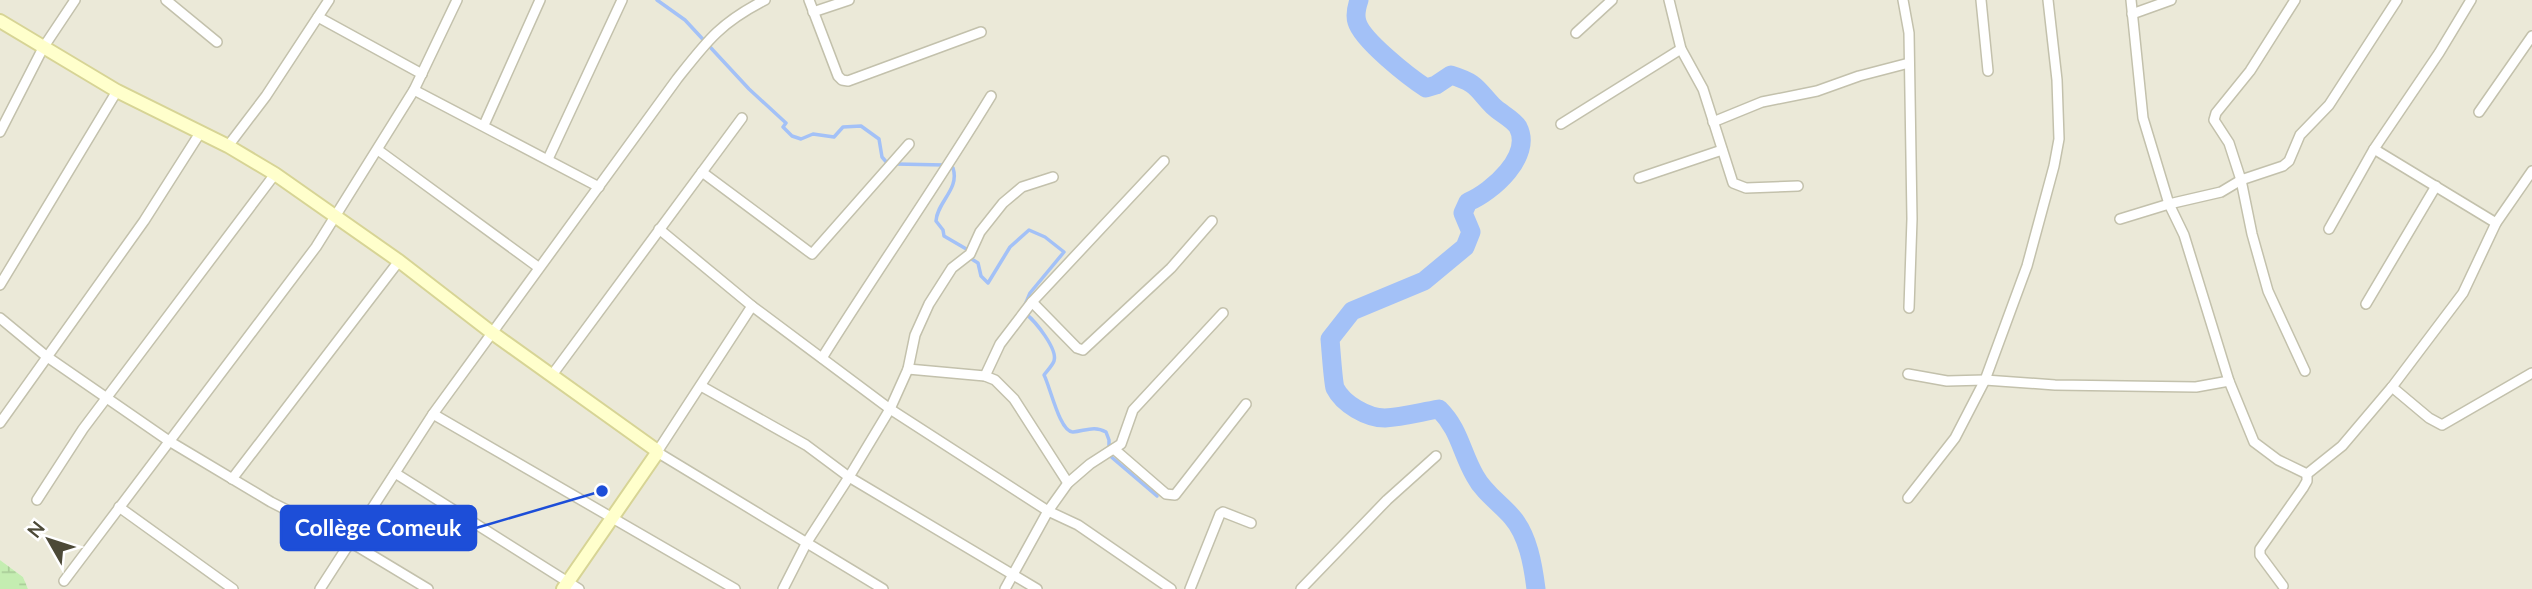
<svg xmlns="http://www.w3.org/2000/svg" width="2532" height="589" font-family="Lato,sans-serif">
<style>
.residential{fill:#ebe9d8}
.wetland{fill:url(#wetland-marsh)}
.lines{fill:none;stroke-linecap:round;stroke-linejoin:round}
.stream{stroke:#a3c1f7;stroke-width:3.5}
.river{stroke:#a3c1f7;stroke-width:19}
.minor-casing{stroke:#c3c1ac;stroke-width:12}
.secondary-casing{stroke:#d7d495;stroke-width:16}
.minor{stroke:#fff;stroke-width:9}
.secondary{stroke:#ffc;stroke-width:12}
.leader{fill:none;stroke:#1d4ed8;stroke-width:2.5}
.callout-dot{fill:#1d4ed8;stroke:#fff;stroke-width:2.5}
.callout{fill:#1d4ed8;stroke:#1d4ed8;stroke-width:2.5}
.callout-label{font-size:23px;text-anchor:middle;font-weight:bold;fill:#fff}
</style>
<defs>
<pattern id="wetland-marsh" width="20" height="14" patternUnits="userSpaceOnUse" patternTransform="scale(1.75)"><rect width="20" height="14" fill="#c4edb1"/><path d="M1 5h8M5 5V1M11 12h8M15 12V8" fill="none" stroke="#aacd99"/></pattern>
</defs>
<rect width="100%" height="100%" fill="#f6f6eb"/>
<polygon class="residential" points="0,0 2532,0 2532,589 28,589 23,577 0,560"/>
<polygon class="wetland" points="0,560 23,577 28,589 0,589"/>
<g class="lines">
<g class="stream">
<polyline points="657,0 685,20 749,89 786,123 783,127 792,136 801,139 813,134 834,137 843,127 861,126 879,139 882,157 888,164"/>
<path d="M 896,164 L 944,165 L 953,168 C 960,189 937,202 936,221 L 943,230 L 944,236 L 968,250"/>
<polyline points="970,258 978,263 981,276 988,283 1010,247 1029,230 1045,237 1064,252 1030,293 1025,305"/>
<path d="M 1026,314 C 1035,321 1058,349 1054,361 C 1052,366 1047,371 1044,375 C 1050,386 1060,433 1073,432 C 1085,431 1094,425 1106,432 L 1109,440 L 1109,455 L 1157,496"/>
</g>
<path class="river" d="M 1359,0 C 1357,6 1355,16 1357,22 C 1362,40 1409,77 1426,88 L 1436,85 L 1451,75 C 1477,83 1476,88 1493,106 C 1500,113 1513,119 1518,127 C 1533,156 1492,192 1468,202 L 1463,213 L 1471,232 L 1465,247 L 1424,281 L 1352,311 L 1330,339 C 1331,350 1333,381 1335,388 C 1343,404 1367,418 1385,418 C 1402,417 1421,412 1439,409 C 1460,430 1461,452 1475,476 C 1484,493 1500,503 1512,517 C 1528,535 1533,565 1536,589"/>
<g class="minor-casing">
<g id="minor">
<polyline points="166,0 217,42"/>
<polyline points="809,0 838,76 842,80 848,81 981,32"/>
<polyline points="1669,0 1681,49 1703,89 1733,183 1746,188 1798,186"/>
<polyline points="1903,0 1909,33 1912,219 1909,308"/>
<polyline points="1981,0 1988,71"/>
<polyline points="2131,0 2143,118 2169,204 2184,235 2229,381 2254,442 2278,460 2307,474"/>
<polyline points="2295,0 2250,71 2216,113 2214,120 2229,143 2241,180 2252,234 2268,291 2305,371"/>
<polyline points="813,12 849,0"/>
<polyline points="2132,14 2171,0"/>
<polyline points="318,17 422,74"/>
<polyline points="1576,33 1612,0"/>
<polyline points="414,90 599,187"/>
<polyline points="2479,112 2532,36"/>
<polyline points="1713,122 1762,102 1817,91 1859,76 1909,63"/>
<polyline points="1561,124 1681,49"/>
<polyline points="484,125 540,0"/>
<polyline points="0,132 43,48 75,0"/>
<polyline points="228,146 266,96 329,0"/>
<polyline points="2374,149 2496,223"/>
<polyline points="378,150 538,267"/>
<polyline points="548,159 622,0"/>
<polyline points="702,172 812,254 909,144"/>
<polyline points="1639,178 1722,150"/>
<polyline points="2120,219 2169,204 2221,192 2241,180 2283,166 2289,161 2300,135 2329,105 2397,0"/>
<polyline points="659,229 752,306 890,409 1048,511 1078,525 1171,589"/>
<polyline points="2329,229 2374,149 2439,53 2471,0"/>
<polyline points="0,285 117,91"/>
<polyline points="1032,302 1077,348 1083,350 1171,268 1212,221"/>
<polyline points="2366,304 2436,186"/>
<polyline points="752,306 657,452 883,589"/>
<polyline points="0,318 46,356 169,441 271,502 350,542 428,589"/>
<path d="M 822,358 C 877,270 937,185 991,96"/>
<polyline points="908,369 985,376 995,380 1014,399 1068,483"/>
<polyline points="1908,374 1947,381 1985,380 2055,385 2196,387 2229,381"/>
<polyline points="552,375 742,118"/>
<polyline points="985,376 1000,344 1032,302 1164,161"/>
<polyline points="701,386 806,445 849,477 1037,589"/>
<polyline points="2392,387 2429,418 2442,425 2532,373"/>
<polyline points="433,414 735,589"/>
<polyline points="0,423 144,221 200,133"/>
<polyline points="1114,449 1166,494 1175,495 1246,404"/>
<polyline points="395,473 579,589"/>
<polyline points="232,479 399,261"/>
<polyline points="1908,498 1955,438 1985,380 2027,266 2054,166 2059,139 2057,80 2048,0"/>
<polyline points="37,500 83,429 275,174"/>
<polyline points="119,507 233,589"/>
<polyline points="64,581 316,247 414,90 457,0"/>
<polyline points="2283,586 2260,555 2260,549 2303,488 2307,481 2307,474 2342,446 2392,387 2463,293 2496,223 2532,171"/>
<path d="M 320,589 L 433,414 L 677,79 C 707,41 720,23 765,0"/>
<polyline points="783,589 807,542 849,477 890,409 908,369 915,335 929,304 952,268 970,254 980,232 1003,203 1022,187 1053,177"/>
<polyline points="1005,589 1048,511 1068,483 1090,464 1121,444 1133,410 1223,313"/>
<polyline points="1190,589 1220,514 1223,512 1251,523"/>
<polyline points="1301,589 1387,500 1436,456"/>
</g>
</g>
<g class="secondary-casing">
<polyline id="secondary" points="0,21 117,91 228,146 275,174 399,261 491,332 656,450 657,453 563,589"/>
</g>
<use href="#minor" class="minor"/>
<use href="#secondary" class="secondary"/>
</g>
<path class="leader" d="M602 491L476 528"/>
<circle class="callout-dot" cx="602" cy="491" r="7"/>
<rect class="callout" x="281" y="506" width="195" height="44" rx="7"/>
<g class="callout-label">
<text x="378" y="536">Collège Comeuk</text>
</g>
<g transform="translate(49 540) rotate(309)" stroke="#ffffff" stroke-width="5" paint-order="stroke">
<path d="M0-5L12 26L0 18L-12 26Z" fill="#4c4937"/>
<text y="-10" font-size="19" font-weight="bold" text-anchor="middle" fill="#4c4937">N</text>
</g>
</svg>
